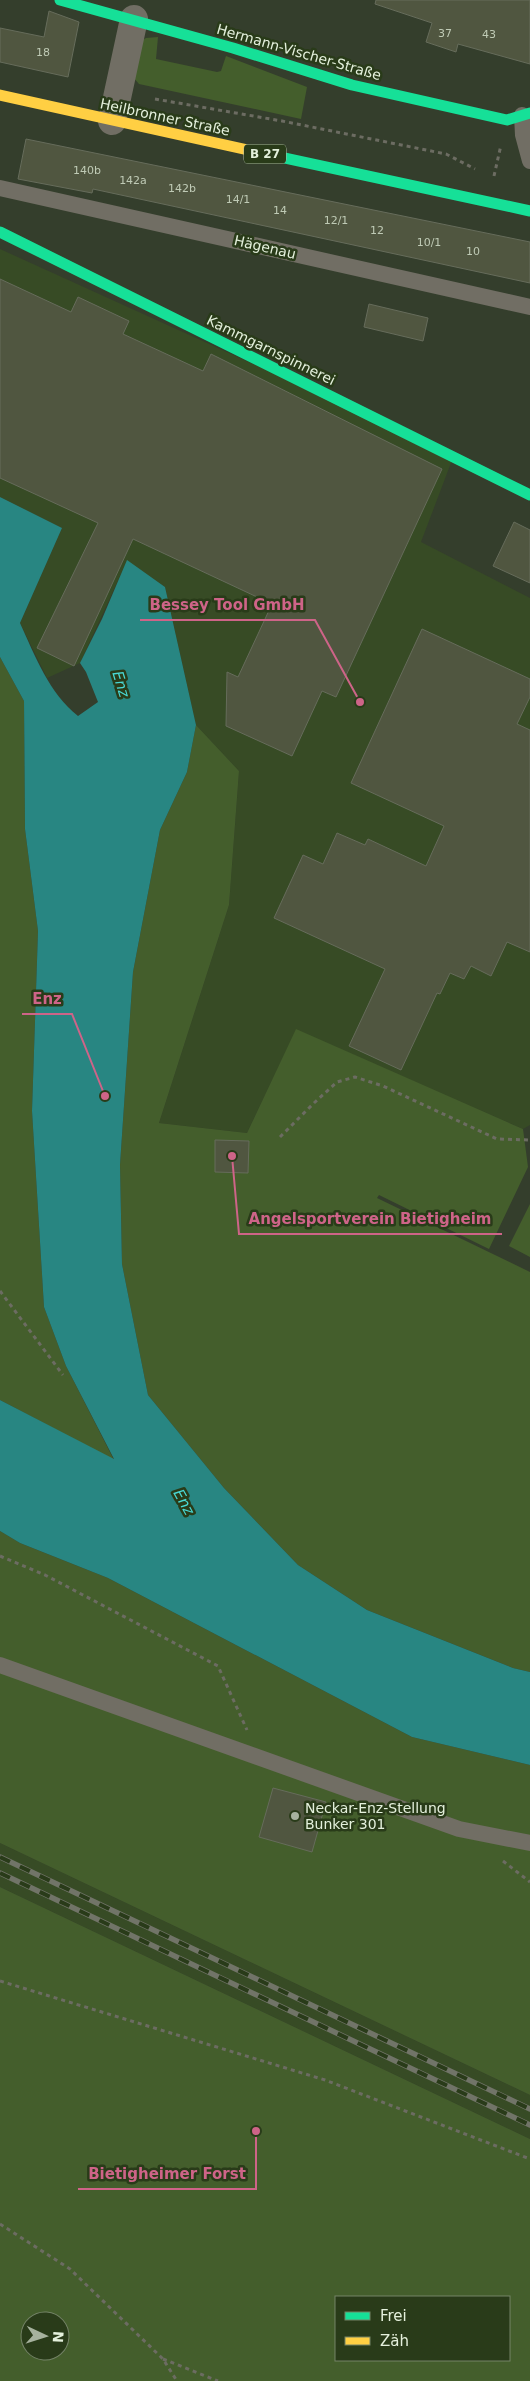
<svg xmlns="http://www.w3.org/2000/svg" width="530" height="2381" font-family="'DejaVu Sans',sans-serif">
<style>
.built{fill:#374b25}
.green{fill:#445e2c;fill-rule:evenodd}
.water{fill:#288682}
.building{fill:#505640;stroke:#666c5b}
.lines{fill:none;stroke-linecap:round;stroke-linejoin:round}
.path{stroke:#6c6c62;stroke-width:3;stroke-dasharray:4 4;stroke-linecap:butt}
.lane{stroke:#716e64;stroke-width:16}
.street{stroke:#716e64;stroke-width:28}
.fast{stroke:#16e098;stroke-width:11}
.slow{stroke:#ffcf43;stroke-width:11}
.rail-casing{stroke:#717468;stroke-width:5.5}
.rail{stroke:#293b19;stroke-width:4;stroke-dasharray:11;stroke-linecap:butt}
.poi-dot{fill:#a6b29e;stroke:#293b19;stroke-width:2}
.labels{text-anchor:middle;stroke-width:5;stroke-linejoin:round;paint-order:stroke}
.number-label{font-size:11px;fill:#bfcab5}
.shield{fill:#293b19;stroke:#acbaa2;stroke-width:1}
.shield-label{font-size:12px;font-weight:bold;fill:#e4f0dc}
.street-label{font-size:14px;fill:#e4f0dc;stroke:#293b19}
.poi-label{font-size:14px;fill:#e4f0dc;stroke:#293b19;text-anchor:start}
.water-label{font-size:15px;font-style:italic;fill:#49d8d4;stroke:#293b19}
.leader{fill:none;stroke:#ce6488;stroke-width:2}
.callout-dot{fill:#ce6488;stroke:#293b19;stroke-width:2}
.callout-label{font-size:15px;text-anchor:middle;font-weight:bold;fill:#ce6488;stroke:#293b19;stroke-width:5;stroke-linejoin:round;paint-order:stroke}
</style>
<rect width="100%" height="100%" fill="#343e2c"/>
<g class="built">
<polygon points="0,249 454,455 421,542 530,598 530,1125 523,1129 296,1030 247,1133 159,1123 229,905 239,771 196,725 165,587 127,561 80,663 47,678 20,623 62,528 0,497"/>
<polygon points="0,1843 530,2095 530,2139 0,1887"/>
</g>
<g class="green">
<polygon points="158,37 156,59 217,72 221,71 226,56 307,87 301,119 139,84 133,77 139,42 146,38"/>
<polygon points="0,657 24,701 25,829 38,931 32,1111 44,1307 66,1366 114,1460 0,1400"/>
<polygon points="196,725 239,771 229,905 159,1123 247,1133 296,1029 523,1129 528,1167 489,1249 379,1195 377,1198 530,1272 530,1672 513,1668 367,1610 298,1565 224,1488 148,1395 122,1264 120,1165 133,972 160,830 187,772"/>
<polygon points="530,1204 530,1257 509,1246"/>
<polygon points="0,1531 20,1543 108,1578 412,1737 530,1765 530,2095 0,1843"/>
<path d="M 0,1887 L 530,2139 L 530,2381 L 0,2381 ZM 336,2297 L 509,2297 L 509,2360 L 336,2360 ZM 30,2321 L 60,2321 L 60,2351 L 30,2351 Z"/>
</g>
<path class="water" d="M 0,497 L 62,528 L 20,623 C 35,656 49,693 78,716 L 98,702 L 86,672 L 80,663 L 102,619 L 127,560 L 165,587 L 196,725 L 187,772 L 160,830 L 133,972 L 120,1165 L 122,1264 L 148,1395 L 224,1488 L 298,1565 L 367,1610 L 513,1668 L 530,1672 L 530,1765 L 412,1737 L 108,1578 L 20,1543 L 0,1531 L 0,1400 L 114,1459 L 66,1366 L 44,1307 L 32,1111 L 38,931 L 25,829 L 24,701 L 0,657 Z"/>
<g class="building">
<polygon points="376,0 530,0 530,64 458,44 456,52 426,42 432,23 375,4"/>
<polygon points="49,11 79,22 68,77 0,62 0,28 44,37"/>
<polygon points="26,139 530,242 530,283 93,189 92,193 18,179"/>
<polygon points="0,279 71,312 78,297 129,321 123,334 203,371 211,354 442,469 336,697 322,691 292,756 226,726 227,672 238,677 272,604 133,539 74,666 37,648 98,523 0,478"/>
<polygon points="369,304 428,318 423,341 364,327"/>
<polygon points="514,522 530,530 530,583 493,566"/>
<polygon points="422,629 530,679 530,697 517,724 530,730 530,952 507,942 491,976 471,966 464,979 450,973 440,994 437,993 401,1070 349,1046 385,969 274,918 303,855 323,864 337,833 365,845 368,839 426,866 444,826 351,783"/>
<polygon points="215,1140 249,1141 248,1173 215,1172"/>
<polygon points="273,1788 326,1802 312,1852 259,1837"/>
</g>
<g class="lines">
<g class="path">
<polyline points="155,99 282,121 446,154 475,169"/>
<polyline points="494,176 501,145"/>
<polyline points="280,1137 314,1103 337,1082 355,1077 383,1086 497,1139 530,1140"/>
<polyline points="0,1291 63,1375"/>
<polyline points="0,1556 45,1575 218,1666 247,1730"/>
<polyline points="503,1861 530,1882"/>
<polyline points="0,1981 325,2080 530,2159"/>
<polyline points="0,2224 70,2269 163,2359 177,2381"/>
<polyline points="163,2359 218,2381"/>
</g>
<g class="lane">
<polyline points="522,115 523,135 530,161"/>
<polyline points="0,188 530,307"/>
<polyline points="0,1665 459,1829 530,1843"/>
</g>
<polyline class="street" points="112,121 134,19"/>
<g class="fast">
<polyline points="60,0 233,48 352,85 507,120 530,113"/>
<polyline points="248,150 530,211"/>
<polyline points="0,232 530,495"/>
</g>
<polyline class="slow" points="0,95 248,150"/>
<g class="rail-casing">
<g id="rail">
<polyline points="0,1857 530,2109"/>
<polyline points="0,1873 530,2125"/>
</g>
</g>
<use href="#rail" class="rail"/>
</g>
<circle class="poi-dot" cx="295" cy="1816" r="5"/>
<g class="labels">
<g class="number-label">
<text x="445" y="37">37</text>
<text x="489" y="38">43</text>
<text x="43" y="56">18</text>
<text x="87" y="174">140b</text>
<text x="133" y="184">142a</text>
<text x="182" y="192">142b</text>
<text x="238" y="203">14/1</text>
<text x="280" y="214">14</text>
<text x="336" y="224">12/1</text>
<text x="377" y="234">12</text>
<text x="429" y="246">10/1</text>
<text x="473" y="255">10</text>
</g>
<rect class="shield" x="244" y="144.5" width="42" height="19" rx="4"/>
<g class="shield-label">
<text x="265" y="158">B 27</text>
</g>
<g class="street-label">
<text transform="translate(299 52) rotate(16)" y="5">Hermann-Vischer-Straße</text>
<text transform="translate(165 117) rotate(12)" y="5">Heilbronner Straße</text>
<text transform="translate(265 247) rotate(13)" y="5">Hägenau</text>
<text transform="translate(271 350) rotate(26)" y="5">Kammgarnspinnerei</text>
</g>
<g class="poi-label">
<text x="305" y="1813">Neckar-Enz-Stellung<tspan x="305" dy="16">Bunker 301</tspan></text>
</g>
<g class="water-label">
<text transform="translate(121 684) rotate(73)" y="5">Enz</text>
<text transform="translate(184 1502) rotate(61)" y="5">Enz</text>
</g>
</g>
<path class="leader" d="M360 702L315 620H140M105 1096L72 1014H22M232 1156L239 1234H502M256 2131L256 2189H78"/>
<g class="callout-dot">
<circle cx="360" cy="702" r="5"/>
<circle cx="105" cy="1096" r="5"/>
<circle cx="232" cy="1156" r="5"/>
<circle cx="256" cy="2131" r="5"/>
</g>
<g class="callout-label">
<text x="227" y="610">Bessey Tool GmbH</text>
<text x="47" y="1004">Enz</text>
<text x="370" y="1224">Angelsportverein Bietigheim</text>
<text x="167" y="2179">Bietigheimer Forst</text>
</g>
<rect x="335" y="2296" width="175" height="65" fill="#293b19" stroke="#748367"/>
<rect x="345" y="2312" width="25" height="8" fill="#16e098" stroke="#748367"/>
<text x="380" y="2321" font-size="15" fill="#e4f0dc">Frei</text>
<rect x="345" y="2337" width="25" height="8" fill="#ffcf43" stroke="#748367"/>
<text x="380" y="2346" font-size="15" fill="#e4f0dc">Zäh</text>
<g transform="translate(45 2336) rotate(94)"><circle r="24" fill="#293b19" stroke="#748367"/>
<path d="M0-4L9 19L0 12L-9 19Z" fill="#a6b29e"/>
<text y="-8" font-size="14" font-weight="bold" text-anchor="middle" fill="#e4f0dc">N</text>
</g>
</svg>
